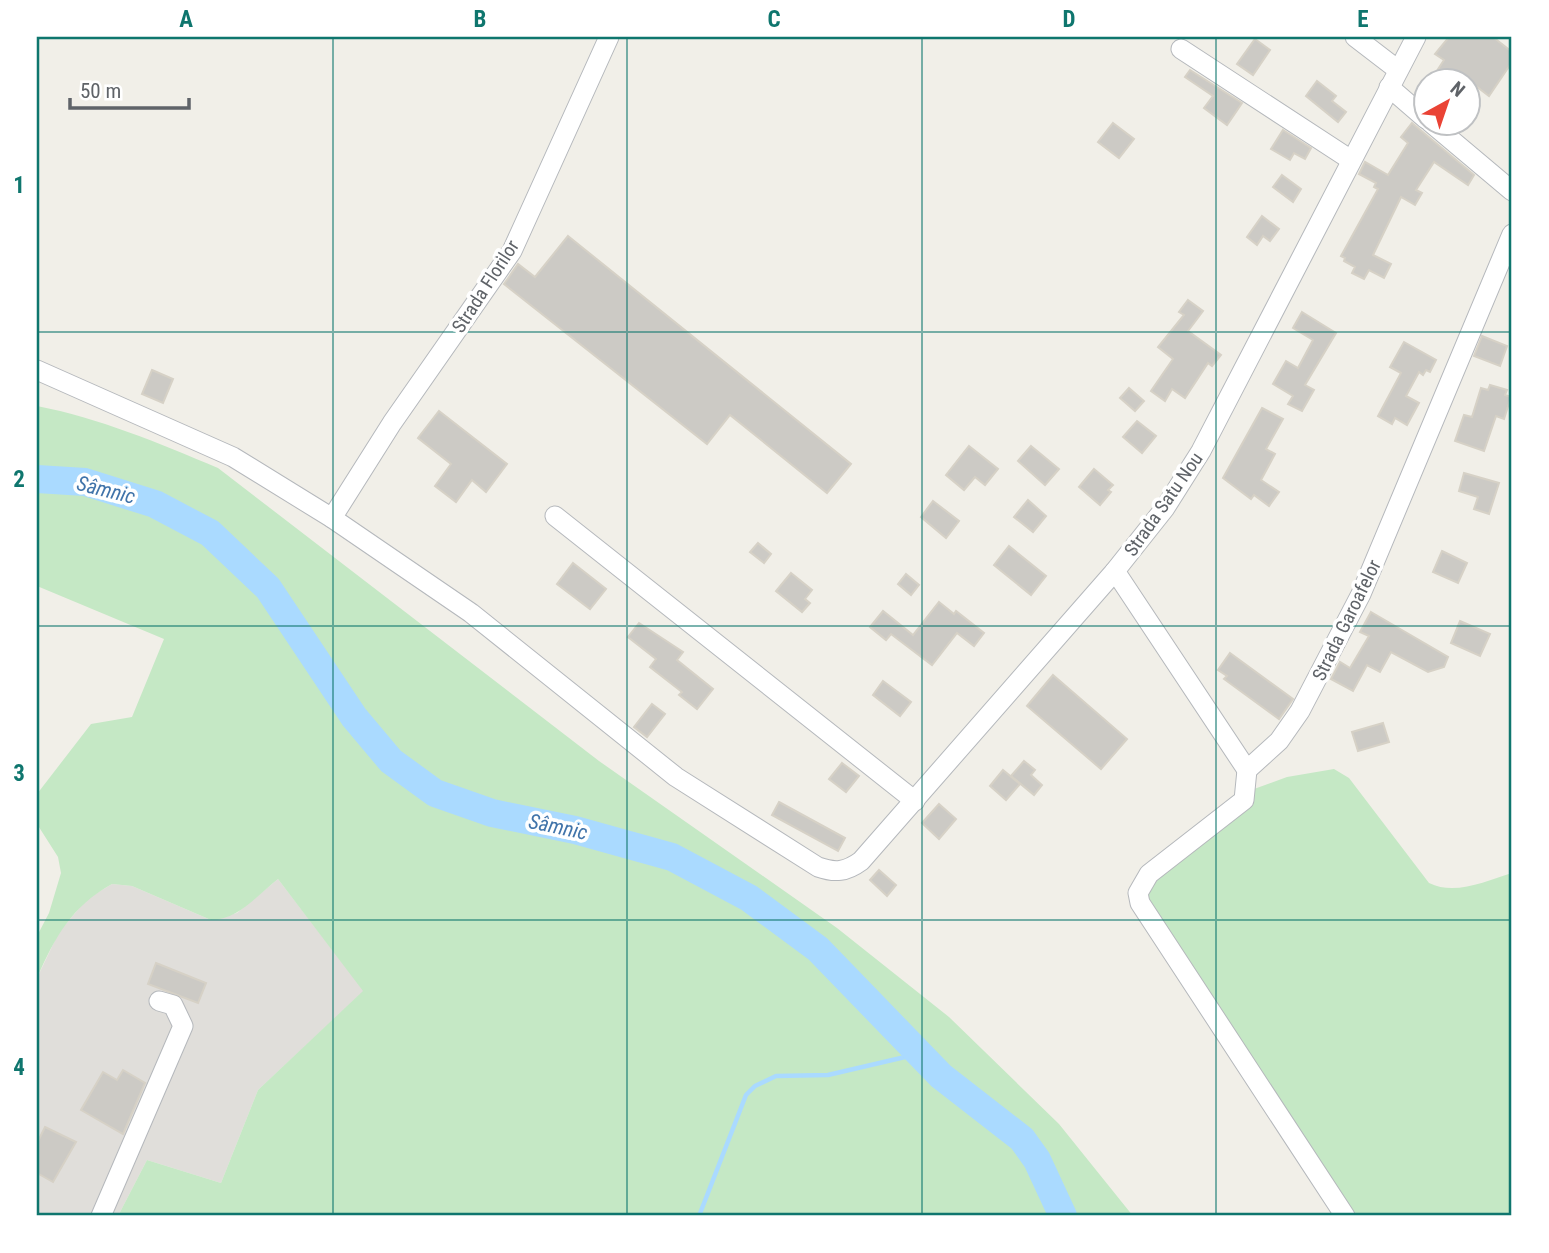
<svg xmlns="http://www.w3.org/2000/svg" width="1549" height="1253" font-family="'Roboto Condensed',sans-serif">
<style>
.industrial{fill:#e0deda}
.green{fill:#c5e8c5}
.lines{fill:none;stroke-linecap:round;stroke-linejoin:round}
.stream{stroke:#aadaff;stroke-width:4.5}
.river{stroke:#aadaff;stroke-width:28}
.building{fill:#cccac5;stroke:#d6d1c6;stroke-width:2}
.minor-casing{stroke:#b5b8bc;stroke-width:21}
.minor{stroke:#fff;stroke-width:19}
.grid{fill:none;stroke:#0f766e;stroke-width:2;stroke-opacity:0.55}
.labels{text-anchor:middle;stroke-width:7;stroke-linejoin:round;paint-order:stroke}
.street-label{font-size:19px;fill:#5f6368;stroke:#fff}
.water-label{font-size:21px;font-style:italic;fill:#4174aa;stroke:#fff}
.neatline{fill:none;stroke:#0f766e;stroke-width:2.5}
.grid-label{font-size:23px;text-anchor:middle;font-weight:bold;fill:#0f766e}
</style>
<rect width="100%" height="100%" fill="#f1efe8"/>
<polygon class="industrial" points="278,879 364,991 258,1090 221,1183 147,1160 118,1216 37,1216 37,978 59,932 87,899 112,884 132,886 211,920 237,913"/>
<g class="green">
<path d="M 37,406 C 99,418 159,443 218,468 L 599,761 L 837,928 L 949,1017 L 1059,1124 L 1133,1216 L 118,1216 L 147,1160 L 221,1183 L 258,1090 L 363,991 L 278,879 C 257,895 239,920 211,920 L 132,886 L 112,884 C 72,906 55,937 37,978 L 37,936 L 49,913 L 61,873 L 58,857 L 37,824 L 37,794 L 91,724 L 132,717 L 164,639 L 37,586 Z"/>
<path d="M 1334,769 L 1349,778 L 1429,883 C 1455,896 1486,881 1512,873 L 1512,1216 L 1355,1216 L 1144,892 L 1243,793 L 1287,777 Z"/>
</g>
<g class="lines">
<polyline class="stream" points="699,1216 746,1095 755,1086 776,1076 828,1075 918,1054"/>
<polyline class="river" points="37,479 85,482 155,504 210,533 268,588 354,717 391,761 435,793 492,813 575,830 672,857 749,898 818,949 941,1076 1022,1139 1037,1160 1063,1216"/>
</g>
<g class="building">
<polygon points="1449,37 1493,37 1512,52 1512,62 1489,96 1468,80 1431,80 1444,60 1435,54"/>
<polygon points="1255,39 1270,50 1253,75 1237,64"/>
<polygon points="1190,70 1242,103 1227,125 1204,108 1213,96 1185,77"/>
<polygon points="1317,81 1336,96 1332,101 1346,112 1338,122 1306,96"/>
<polygon points="1113,123 1134,139 1119,158 1098,142"/>
<polygon points="1412,123 1474,175 1468,185 1434,162 1416,190 1422,193 1415,205 1401,197 1373,255 1391,264 1384,278 1369,270 1364,279 1352,273 1355,267 1344,261 1345,258 1341,256 1378,189 1374,187 1376,183 1359,174 1365,162 1388,175 1408,143 1401,137"/>
<polygon points="1283,130 1311,148 1305,159 1294,153 1290,160 1271,149"/>
<polygon points="1282,175 1301,189 1293,202 1273,187"/>
<polygon points="1262,216 1279,229 1270,241 1263,236 1257,245 1247,237"/>
<polygon points="568,236 851,464 827,493 730,415 707,444 504,284 518,264 535,277"/>
<polygon points="1188,300 1203,311 1188,331 1221,355 1212,366 1208,363 1185,398 1172,389 1165,401 1151,391 1173,359 1158,347 1184,315 1179,312"/>
<polygon points="1302,312 1336,333 1305,385 1314,390 1302,411 1288,404 1293,396 1273,384 1286,361 1298,368 1313,340 1293,328"/>
<polygon points="1482,336 1507,346 1500,366 1474,356"/>
<polygon points="1404,342 1436,360 1430,372 1426,370 1423,375 1419,372 1406,396 1419,403 1407,425 1395,418 1392,424 1378,416 1401,373 1390,367"/>
<polygon points="152,370 173,379 163,403 142,394"/>
<polygon points="1490,385 1507,390 1505,395 1511,397 1504,419 1496,416 1484,451 1455,441 1464,415 1472,417 1481,388 1488,390"/>
<polygon points="1129,388 1144,401 1135,411 1120,398"/>
<polygon points="1262,408 1283,419 1266,449 1275,454 1261,480 1279,492 1269,506 1254,495 1251,499 1223,478"/>
<polygon points="439,411 507,464 486,492 472,480 456,502 435,486 451,464 418,438"/>
<polygon points="1137,421 1156,436 1142,453 1123,437"/>
<polygon points="969,446 998,469 985,485 975,477 964,490 946,475"/>
<polygon points="1031,446 1059,469 1045,485 1018,461"/>
<polygon points="1094,469 1113,485 1108,490 1111,492 1100,505 1079,487"/>
<polygon points="1464,473 1499,483 1489,514 1474,509 1478,497 1459,491"/>
<polygon points="1028,500 1046,516 1033,532 1014,517"/>
<polygon points="933,501 959,521 946,538 921,517"/>
<polygon points="758,543 771,554 764,563 750,552"/>
<polygon points="1009,546 1046,576 1031,595 994,565"/>
<polygon points="1442,551 1467,563 1458,583 1433,572"/>
<polygon points="573,563 606,589 590,609 557,584"/>
<polygon points="791,573 812,590 805,599 810,603 802,612 776,591"/>
<polygon points="906,574 919,585 911,595 898,584"/>
<polygon points="939,602 954,614 956,611 984,633 974,646 957,633 932,665 891,634 886,640 870,627 883,611 913,635"/>
<polygon points="1371,612 1448,657 1444,667 1428,672 1391,652 1380,672 1367,665 1353,691 1331,679 1340,662 1350,668 1369,636 1360,632"/>
<polygon points="1460,621 1490,634 1480,656 1451,643"/>
<polygon points="639,623 683,652 677,660 713,689 697,709 679,695 682,692 650,667 656,659 628,637"/>
<polygon points="1230,653 1293,699 1279,719 1224,679 1227,676 1218,670"/>
<polygon points="1053,675 1127,739 1101,769 1027,706"/>
<polygon points="883,681 911,702 900,716 873,695"/>
<polygon points="652,704 665,714 647,737 634,727"/>
<polygon points="1383,723 1389,742 1358,751 1352,732"/>
<polygon points="1024,761 1035,770 1031,775 1042,785 1034,795 1011,776"/>
<polygon points="842,763 859,776 846,792 829,779"/>
<polygon points="1003,770 1020,784 1006,800 990,786"/>
<polygon points="779,802 845,838 838,851 772,815"/>
<polygon points="939,804 956,819 939,839 922,823"/>
<polygon points="879,870 896,885 887,896 870,880"/>
<polygon points="156,963 206,983 198,1003 148,984"/>
<polygon points="123,1070 145,1083 123,1134 81,1110 103,1072 117,1080"/>
<polygon points="45,1127 76,1142 53,1182 37,1173 37,1143"/>
</g>
<g class="lines">
<g class="minor-casing">
<g id="minor">
<polyline points="1355,37 1398,70"/>
<polyline points="1181,49 1351,160"/>
<polyline points="1389,87 1426,119"/>
<polyline points="1430,122 1512,191"/>
<path d="M 37,370 L 233,457 L 332,518 L 471,613 L 676,777 L 818,867 C 835,873 846,872 861,861 L 1115,571 L 1165,508 L 1201,451 L 1416,37"/>
<polyline points="555,516 915,801"/>
<polyline points="332,518 392,423 512,251 609,37"/>
<polyline points="1115,571 1247,770"/>
<polyline points="1247,770 1279,741 1300,711 1361,594 1512,234"/>
<polyline points="1247,770 1244,800 1149,874 1138,893 1140,903 1345,1216"/>
<polyline points="101,1216 183,1026 173,1005 159,1001"/>
</g>
</g>
<use href="#minor" class="minor"/>
</g>
<path class="grid" d="M 333,37 L 333,1216M 627,37 L 627,1216M 922,37 L 922,1216M 1216,37 L 1216,1216M 37,332 L 1512,332M 37,626 L 1512,626M 37,920 L 1512,920"/>
<g class="labels">
<g class="street-label">
<text transform="translate(485 286) rotate(-57)" y="7">Strada Florilor</text>
<text transform="translate(1163 504) rotate(-55)" y="7">Strada Satu Nou</text>
<text transform="translate(1346 620) rotate(-64)" y="7">Strada Garoafelor</text>
</g>
<g class="water-label">
<text transform="translate(106 490) rotate(14)" y="7">Sâmnic</text>
<text transform="translate(558 827) rotate(12)" y="7">Sâmnic</text>
</g>
</g>
<rect width="1549" height="1253" fill="none" stroke="#ffffff" stroke-width="77"/>
<g transform="translate(1447 102) rotate(40)"><circle r="33" fill="#ffffff" stroke="#bfc1c3" stroke-width="2"/>
<path d="M0-5L12 26L0 18L-12 26Z" fill="#ea4335"/>
<text y="-10" font-size="19" font-weight="bold" text-anchor="middle" fill="#5f6368">N</text>
</g>
<path d="M70 98v10h119v-10" fill="none" stroke="#5f6368" stroke-width="3.5"/>
<text x="80" y="98" font-size="21" fill="#5f6368" stroke="#ffffff" stroke-width="5" paint-order="stroke">50 m</text>
<rect x="38" y="38" width="1472" height="1176" class="neatline"/>
<g class="grid-label">
<text x="186" y="27">A</text>
<text x="480" y="27">B</text>
<text x="774" y="27">C</text>
<text x="1069" y="27">D</text>
<text x="1363" y="27">E</text>
<text x="19" y="193">1</text>
<text x="19" y="487">2</text>
<text x="19" y="781">3</text>
<text x="19" y="1075">4</text>
</g>
</svg>
